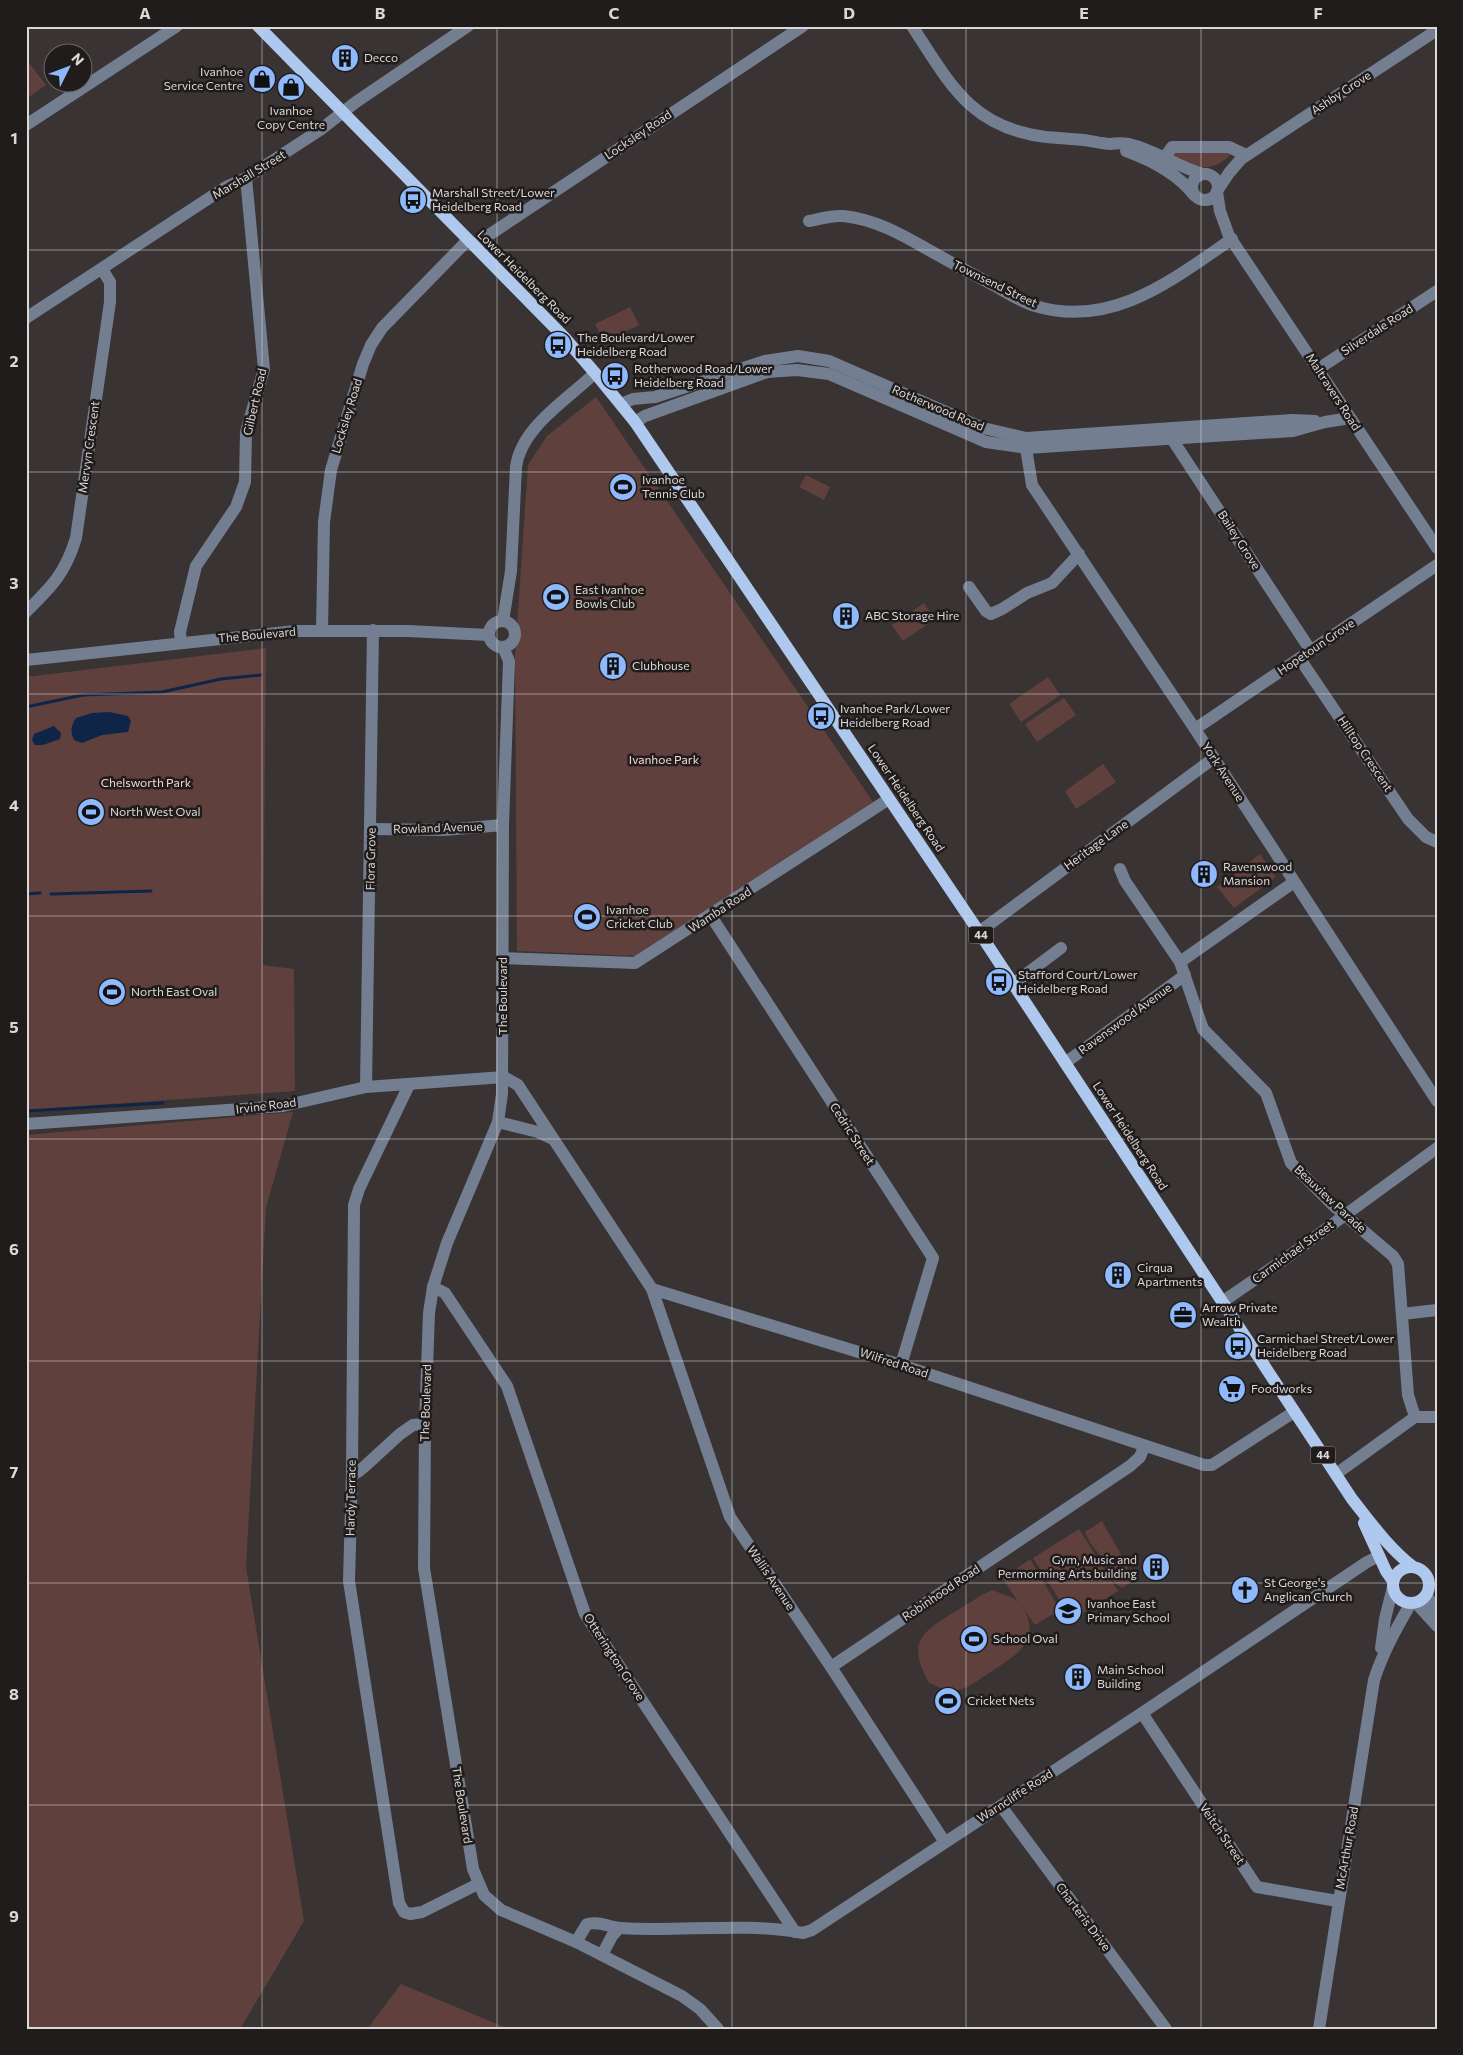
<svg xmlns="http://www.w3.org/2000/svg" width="1463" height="2055" font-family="Commissioner,sans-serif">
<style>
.green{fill:#5f403d}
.water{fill:#0f2547}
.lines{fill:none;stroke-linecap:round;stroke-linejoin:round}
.stream{stroke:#0f2547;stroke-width:3}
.minor{stroke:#737f91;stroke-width:12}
.major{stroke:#afc8ee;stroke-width:12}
.grid{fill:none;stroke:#dcd8d7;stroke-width:1;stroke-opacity:0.55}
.labels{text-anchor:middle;stroke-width:5;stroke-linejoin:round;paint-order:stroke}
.shield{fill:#1f1c1b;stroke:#a3a09f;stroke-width:1}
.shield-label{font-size:11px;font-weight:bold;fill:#dcd8d7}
.poi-label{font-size:12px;fill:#dcd8d7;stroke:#1f1c1b;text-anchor:start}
.street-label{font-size:12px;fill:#dcd8d7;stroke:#1f1c1b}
.park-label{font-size:12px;fill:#fad7d2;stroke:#1f1c1b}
.neatline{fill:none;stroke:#dcd8d7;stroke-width:2}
.grid-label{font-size:16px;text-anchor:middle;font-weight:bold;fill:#dcd8d7}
</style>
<rect width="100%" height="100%" fill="#393333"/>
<g class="green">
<polygon points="26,59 46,85 26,99"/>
<path d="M 1175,152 L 1229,153 L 1230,155 C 1211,175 1195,166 1173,159 L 1173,154 Z"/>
<polygon points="630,307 639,325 604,342 595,324"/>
<polygon points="596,397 873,802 635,956 517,951 515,656 528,465 547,436"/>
<polygon points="806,475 830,487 824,500 799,487"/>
<polygon points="924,603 935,619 903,641 892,625"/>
<polygon points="266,648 263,965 294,969 295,1091 26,1110 26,677"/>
<polygon points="1048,677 1060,695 1021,722 1009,704"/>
<polygon points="1064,698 1076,715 1037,742 1025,724"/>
<polygon points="1103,764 1116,782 1076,809 1065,791"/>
<polygon points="1260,854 1276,877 1234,908 1217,887"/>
<polygon points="293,1112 266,1208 246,1567 304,1921 240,2029 26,2029 26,1135"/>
<path d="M 1102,1521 L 1127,1565 L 1131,1582 L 1122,1588 L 1112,1581 L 1106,1567 L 1108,1564 C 1098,1551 1092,1549 1085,1532 Z"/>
<polygon points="1079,1529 1118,1591 1072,1620 1033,1558"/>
<path d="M 1030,1559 L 1060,1610 L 1035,1625 L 1025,1611 C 1041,1643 1013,1657 989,1673 C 980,1679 970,1687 959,1690 C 949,1692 938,1687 929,1683 C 909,1645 917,1635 951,1614 C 965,1606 977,1597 992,1590 L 1013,1598 L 1018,1602 L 1003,1579 Z"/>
<polygon points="951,1693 959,1700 944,1711 938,1702"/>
<polygon points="401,1984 509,2029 367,2029"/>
</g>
<g class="water">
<path d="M 110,712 L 128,716 L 131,721 L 128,732 L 102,735 L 82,743 L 74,740 C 70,731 71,726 76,718 L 92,713 Z"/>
<polygon points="54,726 61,733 60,739 43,745 35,745 32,740 34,734"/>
</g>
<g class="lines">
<g class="stream">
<polyline points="26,707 83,695 162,692 221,679 261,675"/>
<polyline points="26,894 40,893"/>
<polyline points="51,894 151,891"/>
<polyline points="26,1111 163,1103"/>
</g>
<g class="minor">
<path d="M 912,26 C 950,84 971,128 1046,137 C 1059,138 1071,139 1084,140 C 1092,141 1102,144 1110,144 C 1117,143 1123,143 1129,144 C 1156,150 1177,167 1203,174"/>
<polyline points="26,125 177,26"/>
<path d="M 1126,151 C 1151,160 1177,173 1194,195"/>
<polyline points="1165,157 1172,147 1229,147 1246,155"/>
<circle cx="1205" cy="187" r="13"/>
<polyline points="1217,191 1229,173 1241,159 1437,30"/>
<polyline points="1217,192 1220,211 1229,236 1437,548"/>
<path d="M 809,221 C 820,219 832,215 843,216 C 874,219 901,234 927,249 C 950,262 974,275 997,287 C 1009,294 1022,302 1035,306 C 1112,329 1172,280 1232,239"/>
<polyline points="474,245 803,26"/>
<polyline points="26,318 226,187 246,178 320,130 356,102 468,26"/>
<polyline points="1318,369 1437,291"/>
<polyline points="621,404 633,399 655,397 765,361 798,356 829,361 983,428 1026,438 1292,420 1315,421"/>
<polyline points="635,422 645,416 767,372 797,370 829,374 986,442 1026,448 1293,431 1325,422 1350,418"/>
<polyline points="1170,433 1172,439 1311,651"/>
<polyline points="1026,438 1026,448 1032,485 1195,729 1437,1101"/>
<polyline points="969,587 986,611 991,614 1002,609 1027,593 1052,583 1079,554"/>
<path d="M 26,612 C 52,586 65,574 76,538 L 110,302 L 110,282 L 102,269"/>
<path d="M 503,621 L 511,571 L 516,467 C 521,427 568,399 595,373"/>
<circle cx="502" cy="634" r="13"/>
<polyline points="322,630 324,522 331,470 363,364 371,345 382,328 468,240"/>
<polyline points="181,643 180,632 196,566 236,507 245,482 246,432 264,369 246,178"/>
<polyline points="503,647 509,661 503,825 502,1094 498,1122 447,1243 433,1287 429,1313 425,1424 424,1568 473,1869 484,1895 501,1910 576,1942 682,1996 700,2009 718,2029"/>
<polyline points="1300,659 1408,819 1426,837 1437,842"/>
<polyline points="26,660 295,631 408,631 489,635"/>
<polyline points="1195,729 1437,565"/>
<polyline points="372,829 444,830 503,825"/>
<polyline points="1120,869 1125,881 1180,962 1203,1029 1266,1093 1291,1163 1334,1206 1393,1256 1398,1264 1408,1395 1415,1417"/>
<polyline points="711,916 933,1258 901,1365"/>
<polyline points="979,932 1214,758"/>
<polyline points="503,958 635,963 889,799"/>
<polyline points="1180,962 1294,882"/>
<polyline points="1013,984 1061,948"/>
<polyline points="1065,1063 1185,975"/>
<polyline points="409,1085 359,1189 354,1205 352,1473 349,1581 399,1903 404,1912 410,1914 422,1912 478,1884"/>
<polyline points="366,1087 373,630"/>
<polyline points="498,1122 538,1132 553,1139"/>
<polyline points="26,1124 283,1106 366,1087 504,1077 518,1085 652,1289 901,1365 1204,1465 1212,1465 1294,1412"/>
<polyline points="433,1287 445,1293 507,1386 585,1614 795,1932"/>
<polyline points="652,1289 730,1517 831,1667 944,1841"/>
<polyline points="1222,1302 1282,1261 1437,1148"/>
<polyline points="1402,1314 1437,1310"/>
<polyline points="352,1473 358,1472 364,1467 400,1434 413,1425 425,1424"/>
<polyline points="1336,1474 1415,1417 1437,1417"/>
<polyline points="1427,1595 1437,1617"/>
<polyline points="1416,1603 1437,1626"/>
<polyline points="1381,1648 1385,1619 1393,1587"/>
<polyline points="831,1667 1130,1466 1140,1457 1144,1447"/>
<polyline points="1142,1713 1257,1887 1337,1901"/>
<polyline points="1001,1806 1166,2029"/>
<path d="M 576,1942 L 587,1924 C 601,1921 608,1927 621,1928 C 681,1932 743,1922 803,1933 L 812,1930 L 1142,1713 L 1367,1562 L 1379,1556"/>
<polyline points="602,1955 612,1936 619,1928"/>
<path d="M 1319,2029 L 1374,1680 C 1383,1652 1396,1629 1411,1603"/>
</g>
<g class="major">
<path d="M 258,26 L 564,337 L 595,373 L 635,422 L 979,932 L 1352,1499 C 1371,1523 1388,1547 1412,1566"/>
<polyline points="1364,1523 1386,1571 1393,1581"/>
<circle cx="1411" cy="1585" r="18"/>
</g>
</g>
<path class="grid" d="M 262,26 L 262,2029M 497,26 L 497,2029M 732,26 L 732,2029M 966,26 L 966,2029M 1201,26 L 1201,2029M 26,250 L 1437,250M 26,472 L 1437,472M 26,694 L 1437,694M 26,916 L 1437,916M 26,1139 L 1437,1139M 26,1361 L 1437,1361M 26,1583 L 1437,1583M 26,1805 L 1437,1805"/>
<defs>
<g id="building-disc" transform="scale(1.4375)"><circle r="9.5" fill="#8eb9fd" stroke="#1f1c1b"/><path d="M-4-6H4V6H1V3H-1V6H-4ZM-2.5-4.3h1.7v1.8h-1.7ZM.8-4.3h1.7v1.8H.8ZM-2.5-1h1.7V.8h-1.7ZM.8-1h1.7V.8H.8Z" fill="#111"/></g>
<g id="shop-disc" transform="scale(1.4375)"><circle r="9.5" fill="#8eb9fd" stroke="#1f1c1b"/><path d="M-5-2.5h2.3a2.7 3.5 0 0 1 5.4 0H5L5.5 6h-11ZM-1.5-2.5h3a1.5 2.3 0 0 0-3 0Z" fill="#111"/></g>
<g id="bus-disc" transform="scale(1.4375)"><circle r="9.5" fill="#8eb9fd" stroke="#1f1c1b"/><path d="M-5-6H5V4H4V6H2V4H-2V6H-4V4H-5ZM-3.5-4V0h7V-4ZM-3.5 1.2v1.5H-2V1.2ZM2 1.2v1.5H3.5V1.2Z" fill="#111"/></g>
<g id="stadium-disc" transform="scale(1.4375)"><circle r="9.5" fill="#8eb9fd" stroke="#1f1c1b"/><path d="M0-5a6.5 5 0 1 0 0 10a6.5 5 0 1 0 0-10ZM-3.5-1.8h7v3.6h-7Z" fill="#111"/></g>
<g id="office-disc" transform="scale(1.4375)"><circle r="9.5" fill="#8eb9fd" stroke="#1f1c1b"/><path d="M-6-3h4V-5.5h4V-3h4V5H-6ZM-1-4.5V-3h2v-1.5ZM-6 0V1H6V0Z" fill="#111"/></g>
<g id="supermarket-disc" transform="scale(1.4375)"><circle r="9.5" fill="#8eb9fd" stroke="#1f1c1b"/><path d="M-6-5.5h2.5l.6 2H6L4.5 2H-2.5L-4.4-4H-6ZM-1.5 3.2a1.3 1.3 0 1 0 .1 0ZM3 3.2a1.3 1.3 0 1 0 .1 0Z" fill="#111"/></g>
<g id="church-disc" transform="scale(1.4375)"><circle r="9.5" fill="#8eb9fd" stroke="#1f1c1b"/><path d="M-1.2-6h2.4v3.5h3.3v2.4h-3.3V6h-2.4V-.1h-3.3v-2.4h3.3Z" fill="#111"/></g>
<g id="school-disc" transform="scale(1.4375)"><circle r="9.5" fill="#8eb9fd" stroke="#1f1c1b"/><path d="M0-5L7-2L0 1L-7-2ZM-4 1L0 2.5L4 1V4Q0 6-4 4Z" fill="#111"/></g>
</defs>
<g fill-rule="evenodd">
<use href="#building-disc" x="345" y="58"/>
<use href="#shop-disc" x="262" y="79"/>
<use href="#shop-disc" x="291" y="87"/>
<use href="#bus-disc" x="413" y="200"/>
<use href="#bus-disc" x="558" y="345"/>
<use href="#bus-disc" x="615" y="376"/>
<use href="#stadium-disc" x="623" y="487"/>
<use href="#stadium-disc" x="556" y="597"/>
<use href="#building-disc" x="846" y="616"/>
<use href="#building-disc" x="613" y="666"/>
<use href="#bus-disc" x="821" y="716"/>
<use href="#stadium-disc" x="91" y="812"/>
<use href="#building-disc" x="1204" y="874"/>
<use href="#stadium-disc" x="587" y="917"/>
<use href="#bus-disc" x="999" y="982"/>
<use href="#stadium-disc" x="112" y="992"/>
<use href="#building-disc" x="1118" y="1275"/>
<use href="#office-disc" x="1183" y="1315"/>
<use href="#bus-disc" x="1238" y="1346"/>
<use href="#supermarket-disc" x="1232" y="1389"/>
<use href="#building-disc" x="1156" y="1567"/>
<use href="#church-disc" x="1245" y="1590"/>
<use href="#school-disc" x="1068" y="1611"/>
<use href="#stadium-disc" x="974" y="1639"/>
<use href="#building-disc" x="1078" y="1677"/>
<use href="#stadium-disc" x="948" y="1701"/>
</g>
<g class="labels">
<g class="shield">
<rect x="968.5" y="926.5" width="25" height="17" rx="4"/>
<rect x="1310.5" y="1446.5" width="25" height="17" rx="4"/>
</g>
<g class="shield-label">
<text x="981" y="939">44</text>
<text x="1323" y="1459">44</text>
</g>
<g class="poi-label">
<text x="364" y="62">Decco</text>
<text x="243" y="76" text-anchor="end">Ivanhoe<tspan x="243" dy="14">Service Centre</tspan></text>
<text x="291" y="115" text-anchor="middle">Ivanhoe<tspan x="291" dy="14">Copy Centre</tspan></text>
<text x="432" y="197">Marshall Street/Lower<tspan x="432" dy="14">Heidelberg Road</tspan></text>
<text x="577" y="342">The Boulevard/Lower<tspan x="577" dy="14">Heidelberg Road</tspan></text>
<text x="634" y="373">Rotherwood Road/Lower<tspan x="634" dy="14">Heidelberg Road</tspan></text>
<text x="642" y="484">Ivanhoe<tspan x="642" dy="14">Tennis Club</tspan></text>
<text x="575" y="594">East Ivanhoe<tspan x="575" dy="14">Bowls Club</tspan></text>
<text x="865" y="620">ABC Storage Hire</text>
<text x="632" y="670">Clubhouse</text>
<text x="840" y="713">Ivanhoe Park/Lower<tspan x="840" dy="14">Heidelberg Road</tspan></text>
<text x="110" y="816">North West Oval</text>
<text x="1223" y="871">Ravenswood<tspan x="1223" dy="14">Mansion</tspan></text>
<text x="606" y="914">Ivanhoe<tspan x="606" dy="14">Cricket Club</tspan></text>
<text x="1018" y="979">Stafford Court/Lower<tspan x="1018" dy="14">Heidelberg Road</tspan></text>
<text x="131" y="996">North East Oval</text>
<text x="1137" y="1272">Cirqua<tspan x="1137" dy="14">Apartments</tspan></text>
<text x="1202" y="1312">Arrow Private<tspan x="1202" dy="14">Wealth</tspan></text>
<text x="1257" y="1343">Carmichael Street/Lower<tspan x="1257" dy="14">Heidelberg Road</tspan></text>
<text x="1251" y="1393">Foodworks</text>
<text x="1137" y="1564" text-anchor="end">Gym, Music and<tspan x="1137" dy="14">Permorming Arts building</tspan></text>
<text x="1264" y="1587">St George's<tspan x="1264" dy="14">Anglican Church</tspan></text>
<text x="1087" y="1608">Ivanhoe East<tspan x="1087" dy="14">Primary School</tspan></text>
<text x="993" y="1643">School Oval</text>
<text x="1097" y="1674">Main School<tspan x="1097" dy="14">Building</tspan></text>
<text x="967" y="1705">Cricket Nets</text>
</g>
<g class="street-label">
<text transform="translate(1341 93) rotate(-33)" y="4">Ashby Grove</text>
<text transform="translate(638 135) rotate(-34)" y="4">Locksley Road</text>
<text transform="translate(249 175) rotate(-31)" y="4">Marshall Street</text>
<text transform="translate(524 277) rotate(45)" y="4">Lower Heidelberg Road</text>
<text transform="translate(995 284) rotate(26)" y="4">Townsend Street</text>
<text transform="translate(1377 330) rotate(-33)" y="4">Silverdale Road</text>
<text transform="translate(1333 392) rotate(57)" y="4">Maltravers Road</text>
<text transform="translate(255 402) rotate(-77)" y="4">Gilbert Road</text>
<text transform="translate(938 408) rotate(23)" y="4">Rotherwood Road</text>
<text transform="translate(347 416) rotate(-73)" y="4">Locksley Road</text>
<text transform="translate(89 447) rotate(-82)" y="4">Mervyn Crescent</text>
<text transform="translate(1239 540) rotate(57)" y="4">Bailey Grove</text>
<text transform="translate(257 635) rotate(-5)" y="4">The Boulevard</text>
<text transform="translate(1316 647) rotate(-34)" y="4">Hopetoun Grove</text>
<text transform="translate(1365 754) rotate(56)" y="4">Hilltop Crescent</text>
<text transform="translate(1223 772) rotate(57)" y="4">York Avenue</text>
<text transform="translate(906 798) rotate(56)" y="4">Lower Heidelberg Road</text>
<text transform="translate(438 828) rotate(-2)" y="4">Rowland Avenue</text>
<text transform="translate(1096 845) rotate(-36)" y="4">Heritage Lane</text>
<text transform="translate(371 859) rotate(-89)" y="4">Flora Grove</text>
<text transform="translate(720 910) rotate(-33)" y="4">Wamba Road</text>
<text transform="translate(503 996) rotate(-90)" y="4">The Boulevard</text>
<text transform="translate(1125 1019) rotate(-36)" y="4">Ravenswood Avenue</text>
<text transform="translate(266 1106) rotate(-7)" y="4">Irvine Road</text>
<text transform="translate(852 1134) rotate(57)" y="4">Cedric Street</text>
<text transform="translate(1130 1136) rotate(57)" y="4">Lower Heidelberg Road</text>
<text transform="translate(1330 1199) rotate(43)" y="4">Beauview Parade</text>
<text transform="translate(1293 1252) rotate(-36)" y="4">Carmichael Street</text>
<text transform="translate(894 1363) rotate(18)" y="4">Wilfred Road</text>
<text transform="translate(426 1403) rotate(-88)" y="4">The Boulevard</text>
<text transform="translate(351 1498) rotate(-89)" y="4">Hardy Terrace</text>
<text transform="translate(771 1578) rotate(56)" y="4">Wallis Avenue</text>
<text transform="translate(941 1593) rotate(-34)" y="4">Robinhood Road</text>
<text transform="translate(614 1657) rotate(57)" y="4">Otterington Grove</text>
<text transform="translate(1015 1796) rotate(-33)" y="4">Warncliffe Road</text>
<text transform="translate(462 1805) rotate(81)" y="4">The Boulevard</text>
<text transform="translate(1222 1834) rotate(56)" y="4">Veitch Street</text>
<text transform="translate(1347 1848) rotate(-80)" y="4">McArthur Road</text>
<text transform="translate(1083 1917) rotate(53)" y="4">Charteris Drive</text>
</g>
<g class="park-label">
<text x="664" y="764">Ivanhoe Park</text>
<text x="146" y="787">Chelsworth Park</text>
</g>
</g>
<rect width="1463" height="2055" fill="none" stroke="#1f1c1b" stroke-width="55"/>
<g transform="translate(68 68) rotate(48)"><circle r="24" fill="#1f1c1b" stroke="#6b6766"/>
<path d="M0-4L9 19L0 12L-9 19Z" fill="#8eb9fd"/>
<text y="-8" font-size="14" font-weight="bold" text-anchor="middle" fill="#dcd8d7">N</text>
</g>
<rect x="28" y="28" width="1408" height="2000" class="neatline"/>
<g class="grid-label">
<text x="145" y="19">A</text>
<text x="380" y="19">B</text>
<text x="614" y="19">C</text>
<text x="849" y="19">D</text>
<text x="1084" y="19">E</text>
<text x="1318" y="19">F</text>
<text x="14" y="144">1</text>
<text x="14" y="367">2</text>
<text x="14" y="589">3</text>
<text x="14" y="811">4</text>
<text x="14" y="1033">5</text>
<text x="14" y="1255">6</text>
<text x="14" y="1478">7</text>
<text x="14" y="1700">8</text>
<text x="14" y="1922">9</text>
</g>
</svg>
